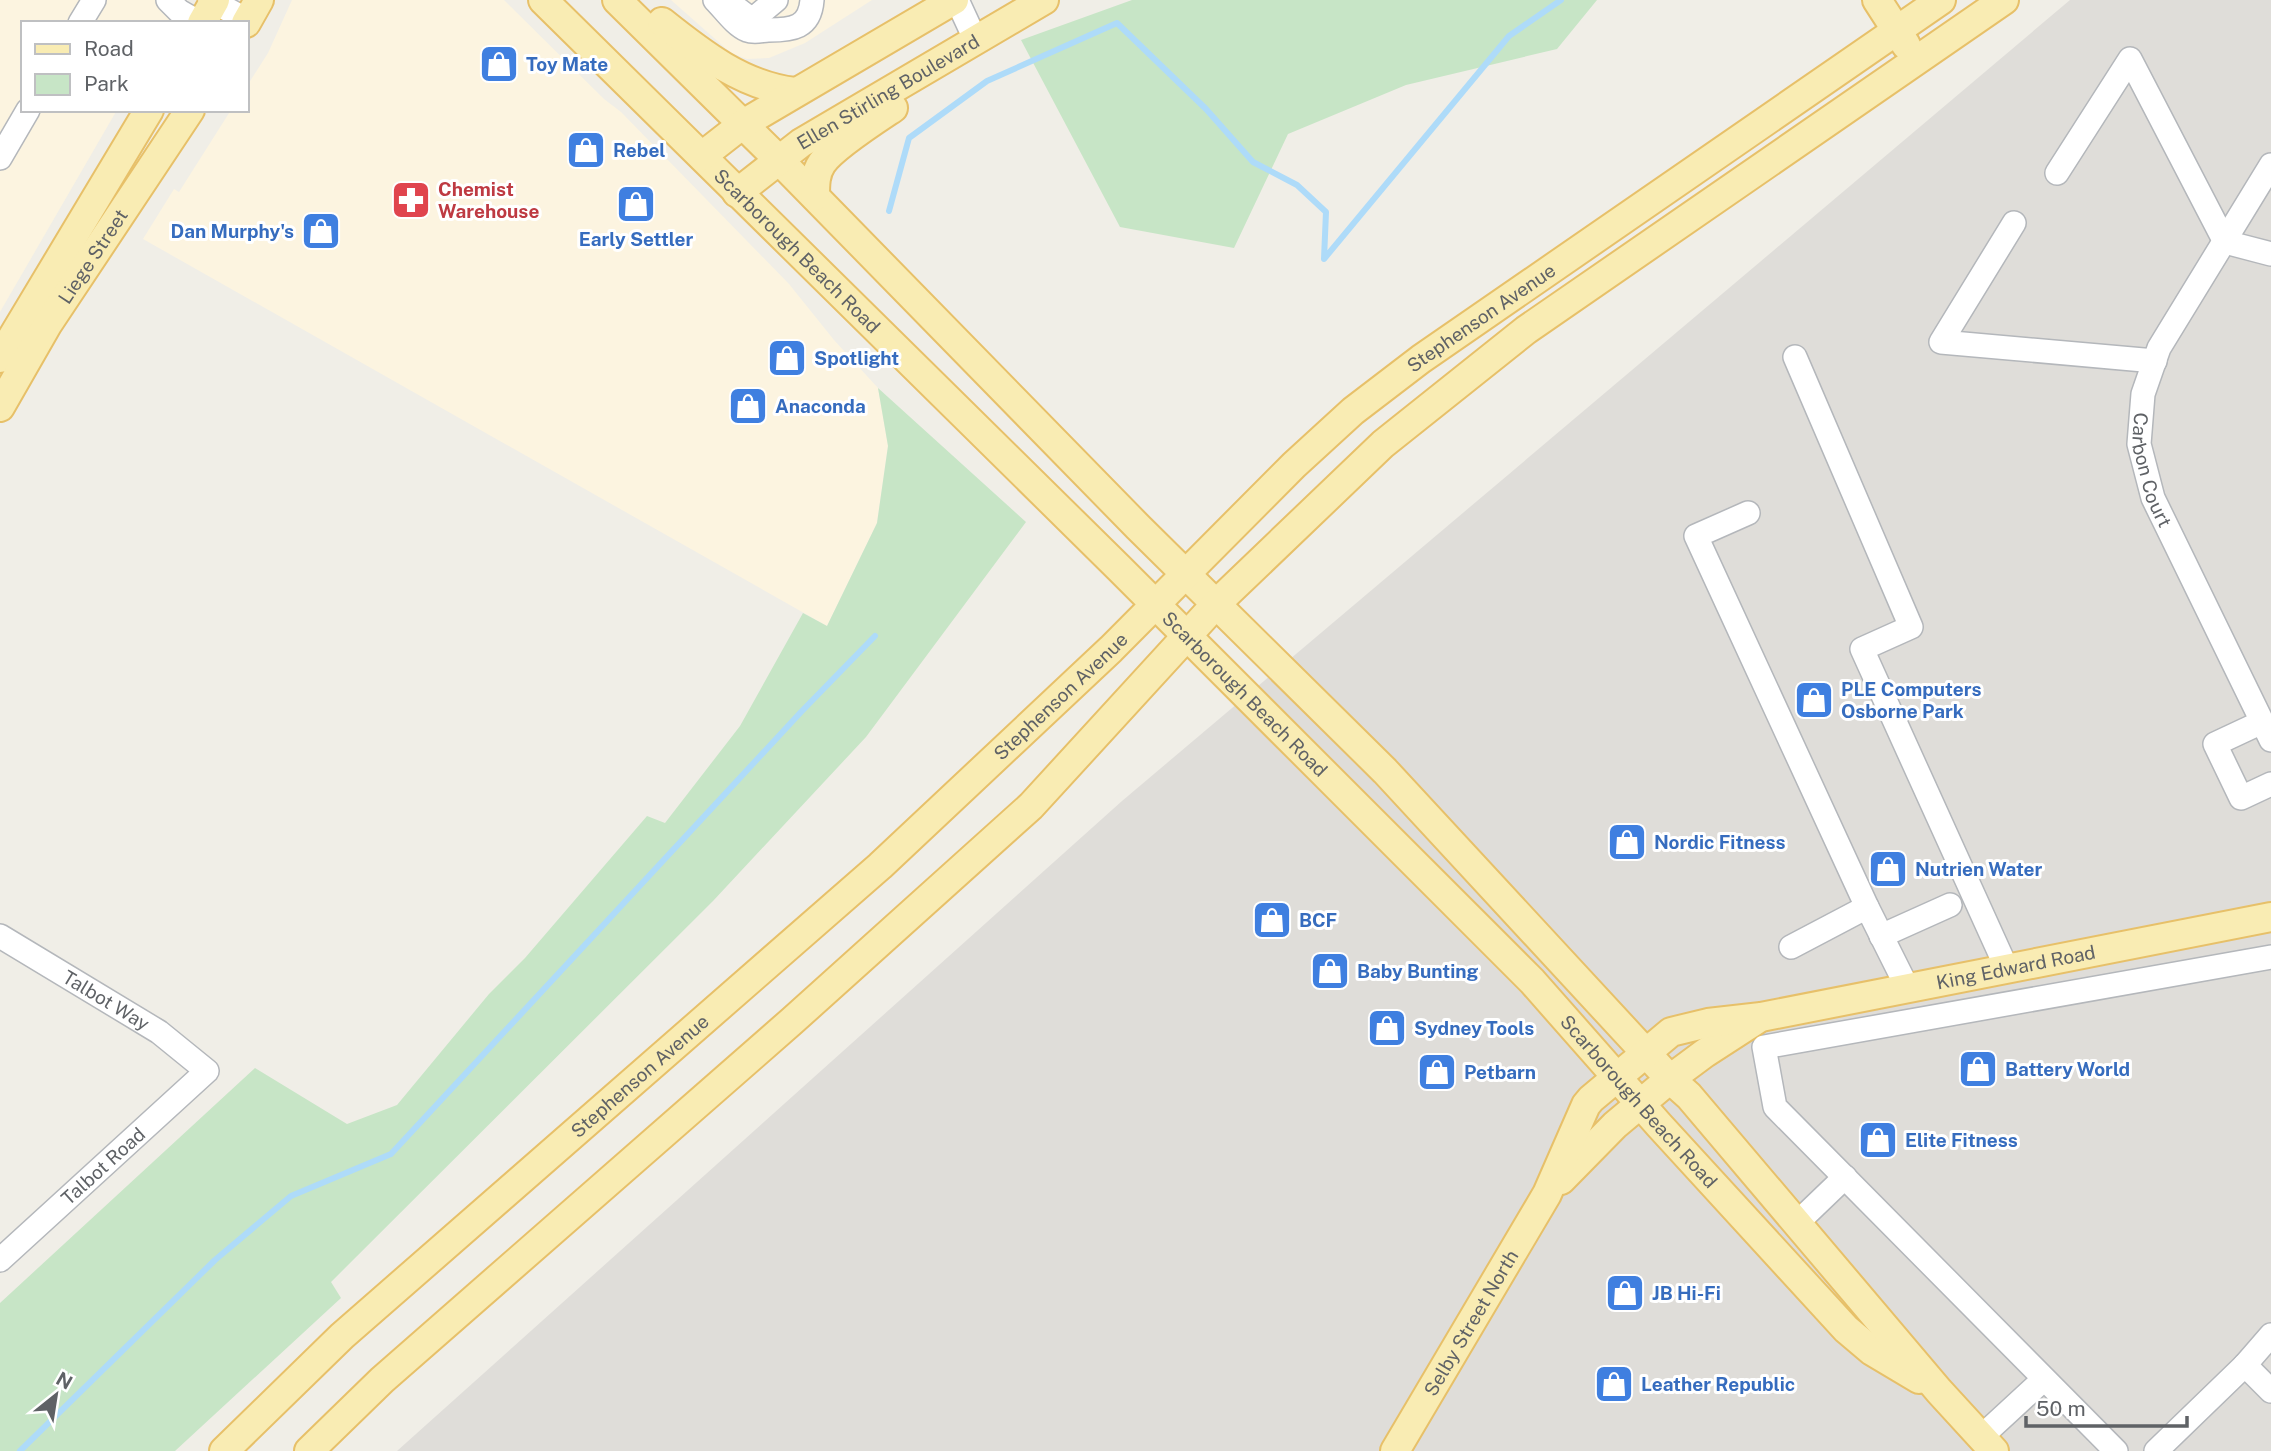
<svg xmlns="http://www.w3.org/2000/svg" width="2271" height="1451" font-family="'Public Sans',sans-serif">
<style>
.commercial{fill:#fcf4e0}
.industrial{fill:#dfddd9}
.green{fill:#c7e5c6}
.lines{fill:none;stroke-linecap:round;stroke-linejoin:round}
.stream{stroke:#aedbf9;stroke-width:6}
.minor-casing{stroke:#b4b7bb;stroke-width:26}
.major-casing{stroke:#e7c069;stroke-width:32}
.minor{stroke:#fff;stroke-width:23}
.major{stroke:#f9ecb3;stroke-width:28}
.labels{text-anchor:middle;stroke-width:6;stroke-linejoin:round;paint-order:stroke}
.shop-label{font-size:19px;font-weight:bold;fill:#366cbe;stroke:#fff;text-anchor:start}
.street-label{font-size:19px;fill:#5f6266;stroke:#fff}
.health-label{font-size:19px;font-weight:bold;fill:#be3a42;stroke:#fff;text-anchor:start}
</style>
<rect width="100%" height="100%" fill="#f0eee7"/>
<g class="commercial">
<polygon points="0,0 180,0 167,23 23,23 23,110 117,110 0,312"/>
<polygon points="292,0 504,0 604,99 621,112 789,284 834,340 878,388 888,446 877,523 827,626 143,239 174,189 179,192 231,110 247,110 247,86 268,53"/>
<polygon points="671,0 872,0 805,43 769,58 747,59 731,53"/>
</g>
<polygon class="industrial" points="2070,0 2271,0 2271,1451 397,1451 1122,801"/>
<g class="green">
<polygon points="1132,0 1597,0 1557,49 1406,85 1288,134 1234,248 1120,227 1021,40"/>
<polygon points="878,388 1026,522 866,737 713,901 331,1282 341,1298 175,1451 0,1451 0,1303 255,1068 347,1124 397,1105 489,994 525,958 647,816 665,823 740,726 803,613 827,626 877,523 888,446"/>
</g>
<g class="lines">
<g class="stream">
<polyline points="889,211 909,138 987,81 1117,23 1206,109 1253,162 1297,185 1326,212 1324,259 1509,36 1561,0"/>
<polyline points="20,1451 215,1260 291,1196 391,1154 801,712 875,636"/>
</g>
<g class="minor-casing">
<g id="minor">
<polyline points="168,0 179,11 200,23"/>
<polyline points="210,0 247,20"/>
<path d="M 715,0 C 725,10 735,25 747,30 C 755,33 762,30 769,30 C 792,30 810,28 812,0"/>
<polyline points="957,0 975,39"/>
<polyline points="735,7 752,20 776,0"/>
<polyline points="80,23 94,0"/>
<polyline points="0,158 28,110"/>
<path id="s1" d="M 2271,165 L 2159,348 L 2143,394 L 2139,444 L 2153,498 L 2271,740"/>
<polyline points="2057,173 2130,59 2225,242 2271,254"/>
<polyline points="2014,223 1941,342 2155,361"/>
<polyline points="1795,357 1911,627 1862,649 2007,969"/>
<polyline points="1748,513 1696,536 1867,907 1907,987"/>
<polyline points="2262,722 2215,744 2241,798 2271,784"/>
<path id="s2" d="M 0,936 L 159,1032 L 207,1071 L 0,1260"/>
<polyline points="1881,936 1950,905"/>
<polyline points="1791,947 1867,907"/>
<polyline points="1797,1223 1845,1177"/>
<polyline points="2245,1365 2271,1391"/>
<polyline points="1981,1437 2044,1379"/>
<polyline points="2116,1451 1775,1107 1764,1047 2271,957"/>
<polyline points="2156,1451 2245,1365 2271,1335"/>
</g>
</g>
<g class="major-casing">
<g id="major">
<path id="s3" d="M 543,0 L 1118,567 L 1532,981 L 1659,1125 L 1846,1329 L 1872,1351 L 1919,1379"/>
<polyline points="617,0 779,160 1138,527 1385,771 1670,1079 1689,1096 1939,1391 1994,1451"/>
<polyline points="1877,0 1906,45"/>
<path d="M 662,22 C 702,54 743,86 795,92"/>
<polyline points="202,23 215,0"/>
<polyline points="246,23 259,0"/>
<polyline points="702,156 743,124 954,0"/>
<path id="s4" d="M 737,193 L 801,143 L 1044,0"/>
<path d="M 815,196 C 815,185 815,173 822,163 C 833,147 875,120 893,108"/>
<polyline points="0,358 149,110"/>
<path id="s5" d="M 0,407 L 47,325 L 190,110"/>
<polyline points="1561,1180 1615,1125 1670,1079 1705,1053 1756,1020"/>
<path id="s6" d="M 224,1451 L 342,1336 L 880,866 L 1111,649 L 1294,465 L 1353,411 L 1421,359 L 1941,0"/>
<polyline points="309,1451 382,1380 792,1021 1031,806 1217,603 1383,444 1526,330 2004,0"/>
<path id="s7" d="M 1395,1451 L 1547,1194 L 1586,1105 L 1591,1099 L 1671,1032 L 1708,1023 L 1761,1017 L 2271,917"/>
</g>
</g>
<use href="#minor" class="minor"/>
<use href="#major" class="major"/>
</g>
<defs>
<g id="shop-square" transform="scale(2.0125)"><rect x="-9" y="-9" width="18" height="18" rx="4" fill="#3f7fe0" stroke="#fff"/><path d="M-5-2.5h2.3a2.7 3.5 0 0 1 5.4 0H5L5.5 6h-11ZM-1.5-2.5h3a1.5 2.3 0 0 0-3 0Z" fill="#fff"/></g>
<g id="pharmacy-square" transform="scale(2.0125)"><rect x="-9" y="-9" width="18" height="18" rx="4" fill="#e0444e" stroke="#fff"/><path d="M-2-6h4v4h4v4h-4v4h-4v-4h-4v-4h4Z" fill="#fff"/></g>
</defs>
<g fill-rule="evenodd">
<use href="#shop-square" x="499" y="64"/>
<use href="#shop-square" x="586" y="150"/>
<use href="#pharmacy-square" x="411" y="200"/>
<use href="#shop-square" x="636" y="204"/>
<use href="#shop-square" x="321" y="231"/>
<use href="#shop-square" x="787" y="358"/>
<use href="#shop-square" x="748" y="406"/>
<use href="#shop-square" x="1814" y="700"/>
<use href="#shop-square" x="1627" y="842"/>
<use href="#shop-square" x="1888" y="869"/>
<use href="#shop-square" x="1272" y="920"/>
<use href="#shop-square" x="1330" y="971"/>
<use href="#shop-square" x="1387" y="1028"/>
<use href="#shop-square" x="1978" y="1069"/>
<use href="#shop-square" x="1437" y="1072"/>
<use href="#shop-square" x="1878" y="1140"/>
<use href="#shop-square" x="1625" y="1293"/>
<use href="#shop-square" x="1614" y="1384"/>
</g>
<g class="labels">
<g class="shop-label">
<text x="526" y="71">Toy Mate</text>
<text x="613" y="157">Rebel</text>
<text x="294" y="238" text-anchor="end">Dan Murphy's</text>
<text x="636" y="246" text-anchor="middle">Early Settler</text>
<text x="814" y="365">Spotlight</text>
<text x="775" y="413">Anaconda</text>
<text x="1841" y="696">PLE Computers<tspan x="1841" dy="22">Osborne Park</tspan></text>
<text x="1654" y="849">Nordic Fitness</text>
<text x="1915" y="876">Nutrien Water</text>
<text x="1299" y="927">BCF</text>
<text x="1357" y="978">Baby Bunting</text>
<text x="1414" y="1035">Sydney Tools</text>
<text x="2005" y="1076">Battery World</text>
<text x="1464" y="1079">Petbarn</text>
<text x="1905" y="1147">Elite Fitness</text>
<text x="1652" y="1300">JB Hi-Fi</text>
<text x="1641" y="1391">Leather Republic</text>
</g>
<g class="street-label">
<text dy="7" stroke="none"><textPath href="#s4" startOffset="182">Ellen Stirling Boulevard</textPath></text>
<text dy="7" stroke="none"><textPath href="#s3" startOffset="357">Scarborough Beach Road</textPath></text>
<text dy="7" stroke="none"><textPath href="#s5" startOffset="177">Liege Street</textPath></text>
<text dy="7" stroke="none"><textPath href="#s6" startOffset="1694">Stephenson Avenue</textPath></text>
<text dy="7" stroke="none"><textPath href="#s1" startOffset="341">Carbon Court</textPath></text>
<text dy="7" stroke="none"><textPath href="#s3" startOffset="987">Scarborough Beach Road</textPath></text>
<text dy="7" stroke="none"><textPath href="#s6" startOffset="1127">Stephenson Avenue</textPath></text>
<text dy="7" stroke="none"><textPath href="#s7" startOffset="859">King Edward Road</textPath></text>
<text dy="7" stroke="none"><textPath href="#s2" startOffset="124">Talbot Way</textPath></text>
<text dy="7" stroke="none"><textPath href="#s6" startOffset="560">Stephenson Avenue</textPath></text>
<text dy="7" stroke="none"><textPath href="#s3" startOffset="1554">Scarborough Beach Road</textPath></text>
<text transform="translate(103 1166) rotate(-42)" y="7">Talbot Road</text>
<text dy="7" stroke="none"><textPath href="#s7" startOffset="149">Selby Street North</textPath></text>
</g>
<g class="health-label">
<text x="438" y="196">Chemist<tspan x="438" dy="22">Warehouse</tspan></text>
</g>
</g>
<rect x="21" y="21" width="228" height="91" fill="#ffffff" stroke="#bfc0c2" stroke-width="2"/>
<rect x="35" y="44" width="35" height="10" fill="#f9ecb3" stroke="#bfc0c2" stroke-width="2"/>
<text x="84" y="56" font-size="21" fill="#5f6266">Road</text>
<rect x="35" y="74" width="35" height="21" fill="#c7e5c6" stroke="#bfc0c2" stroke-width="2"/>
<text x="84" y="91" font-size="21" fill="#5f6266">Park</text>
<g transform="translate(56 1395) rotate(30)" stroke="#ffffff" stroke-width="5" paint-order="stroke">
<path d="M0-5L12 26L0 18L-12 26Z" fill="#5f6266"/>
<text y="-10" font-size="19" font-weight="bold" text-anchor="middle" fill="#5f6266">N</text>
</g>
<path d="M2026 1416v10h161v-10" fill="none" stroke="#5f6266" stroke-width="3.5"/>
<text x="2036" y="1416" font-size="21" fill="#5f6266" stroke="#ffffff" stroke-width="5" paint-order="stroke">50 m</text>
</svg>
